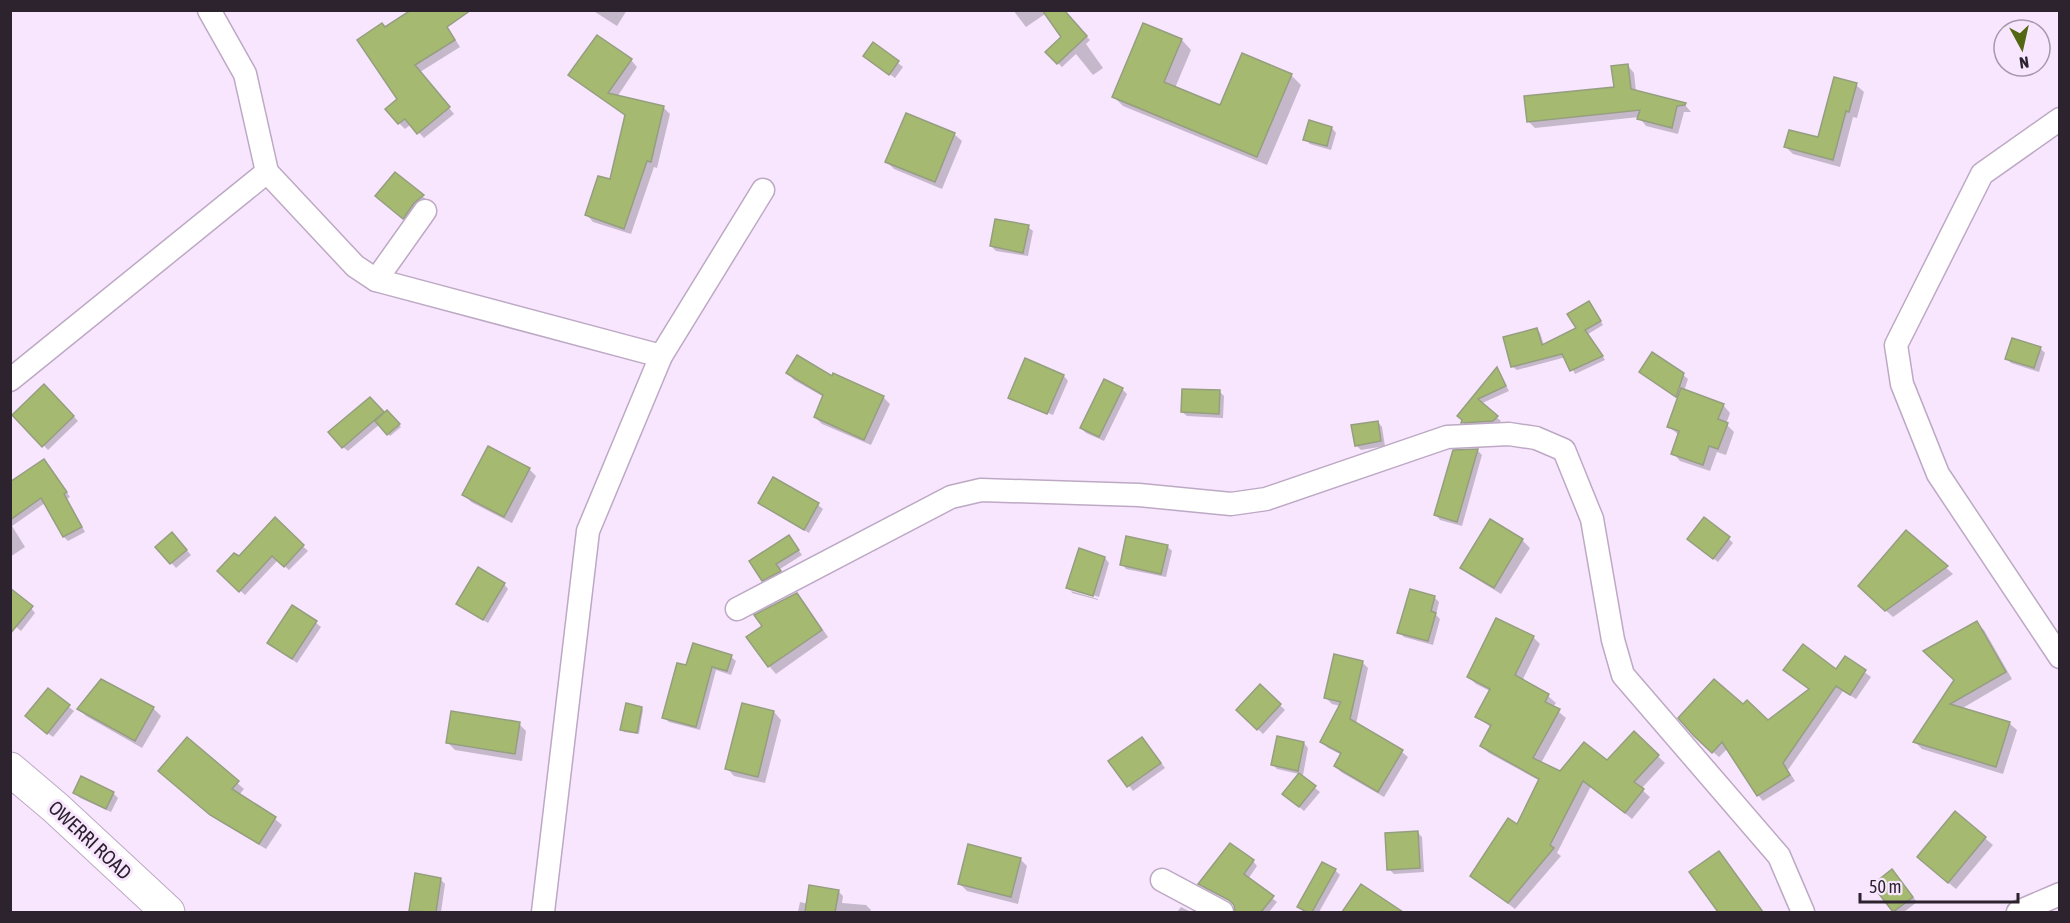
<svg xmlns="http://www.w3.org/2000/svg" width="2070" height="923" font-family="'Asap Condensed',sans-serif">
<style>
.shadow{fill:#0003}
.building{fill:#a5ba70;stroke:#959e7f;stroke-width:1.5}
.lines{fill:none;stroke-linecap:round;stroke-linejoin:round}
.minor-casing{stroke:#bda9c4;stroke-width:25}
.secondary-casing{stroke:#bda9c4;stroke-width:35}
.minor{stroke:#fff;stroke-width:22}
.secondary{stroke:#fff;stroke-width:33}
.labels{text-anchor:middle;stroke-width:6;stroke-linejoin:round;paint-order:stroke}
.street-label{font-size:20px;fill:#2c232e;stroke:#f8e6fe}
</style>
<rect width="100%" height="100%" fill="#f8e6fe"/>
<g class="shadow">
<polygon points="437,10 460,47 420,72 454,114 424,138 411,124 405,129 399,123 399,99 385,28"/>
<polygon points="592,10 627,10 617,26"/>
<polygon points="1013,10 1051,10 1026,27"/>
<polygon points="1143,24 1182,40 1191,50 1175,88 1221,107 1291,75 1301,85 1267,165 1123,106 1113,96"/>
<polygon points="1076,25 1090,40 1086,44 1103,68 1093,75 1076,54 1062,67 1047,52"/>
<polygon points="873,44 903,67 895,78 870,60"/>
<polygon points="631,60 637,67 617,97 663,107 670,114 657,168 654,167 631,234 593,222 587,215 611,181 626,116 570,75"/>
<polygon points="1628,66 1634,73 1636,92 1685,105 1691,112 1684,112 1678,134 1646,126 1639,117 1535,128 1529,122 1615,88"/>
<polygon points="1856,85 1864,92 1857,118 1853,117 1840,167 1793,154 1786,147 1819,139"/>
<polygon points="1310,122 1332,128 1336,133 1331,150 1310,144 1305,139"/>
<polygon points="954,134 962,141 942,189 894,169 887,162"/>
<polygon points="395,174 428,201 408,223 381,201"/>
<polygon points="1028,227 1033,231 1028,256 996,251 991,246"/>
<polygon points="1589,303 1603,325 1588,334 1605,360 1575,374 1566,357 1517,370 1513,367 1505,338 1537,329 1540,333 1544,345 1578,329"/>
<polygon points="2040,348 2045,353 2039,372 2011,363 2007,358"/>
<polygon points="1026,360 1064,376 1068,381 1053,415 1013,399 1013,401 1009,398"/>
<polygon points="1497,369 1509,391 1480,404 1501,421 1498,425 1466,426 1463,422"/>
<polygon points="1641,372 1683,375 1688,379 1684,391 1723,405 1730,413 1726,424 1734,432 1726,455 1717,452 1710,471 1680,461 1673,453 1679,435 1668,426 1678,399"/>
<polygon points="788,373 833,378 883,397 890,404 871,445 822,424 815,417 824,397 794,380"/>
<polygon points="44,386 78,421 48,450 14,415"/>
<polygon points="1122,389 1127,394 1104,441 1086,433 1081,428"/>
<polygon points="1219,391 1224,396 1223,418 1187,416 1182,412"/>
<polygon points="375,403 384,414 387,412 401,427 390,436 380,424 348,451 343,447"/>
<polygon points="1378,422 1382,427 1385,446 1361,450 1356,445"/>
<polygon points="1478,451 1482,455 1462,526 1440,520 1436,515 1454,452"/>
<polygon points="48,465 70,497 67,499 85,532 68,541 64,537 45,503 12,526 25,547 10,557 10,483"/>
<polygon points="529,469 536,476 512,523 471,502 464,494"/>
<polygon points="760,503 818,505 823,509 809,533 765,507"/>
<polygon points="275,520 308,551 289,570 278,560 245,595 219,571 239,559"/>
<polygon points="1490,521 1522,540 1530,548 1501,594 1470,575 1462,567"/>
<polygon points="1907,533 1953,574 1893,617 1867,593"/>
<polygon points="789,537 802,555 780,569 784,576 767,585 763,580"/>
<polygon points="177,539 191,555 176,568 157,547"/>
<polygon points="1729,539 1733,543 1718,562 1694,543"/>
<polygon points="1167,546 1172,551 1166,577 1126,569 1122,564"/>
<polygon points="1080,550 1105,558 1109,563 1099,597 1071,588 1071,591 1068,588"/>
<polygon points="504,584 508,589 488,623 458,604"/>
<polygon points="1071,591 1098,599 1098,600 1072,593"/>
<polygon points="1411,591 1435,598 1439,602 1436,615 1440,619 1433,645 1404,637 1399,632"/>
<polygon points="796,595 804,602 828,637 776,674 769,666 764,627"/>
<polygon points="31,608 35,613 21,631 10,622"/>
<polygon points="316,623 321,627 297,663 269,643"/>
<polygon points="1976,623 1984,630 2012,679 1961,709 2009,723 2017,730 2003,774 1922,749 1915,742 1955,680"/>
<polygon points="1533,637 1540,644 1522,681 1548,696 1556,703 1553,707 1566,718 1541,763 1561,773 1607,762 1634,733 1665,763 1641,789 1650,797 1632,819 1591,786 1557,853 1561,856 1515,909 1472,876 1517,826 1540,781 1489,753 1481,746 1492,728 1476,716 1490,691 1476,684 1469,677"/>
<polygon points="731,657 736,661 731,675 716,670 700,730 669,722 664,717 687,667"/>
<polygon points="1845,658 1871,677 1856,699 1843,691 1788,770 1795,781 1763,801 1758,795 1728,748 1719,757 1701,742 1743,706 1768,722 1810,690 1785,670 1837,671"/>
<polygon points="1362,662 1368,668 1356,724 1402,752 1408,757 1384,797 1341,772 1336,766 1342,755 1328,748 1322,742 1340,706 1332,704 1326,698"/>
<polygon points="102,681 153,708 161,716 142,748 86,716 79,709"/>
<polygon points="1260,686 1285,710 1263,734 1238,710"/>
<polygon points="48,690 74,711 53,737 32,721"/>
<polygon points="641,708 643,710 639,734 624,732 622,730"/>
<polygon points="774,712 781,720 765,783 734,776 727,768"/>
<polygon points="519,724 526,731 522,761 455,750 448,743"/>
<polygon points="187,739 244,789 239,795 275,819 282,825 266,849 219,821 167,777"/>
<polygon points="1304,743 1308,748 1303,775 1277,769 1272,764"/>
<polygon points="1147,744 1165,768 1133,791 1111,761"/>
<polygon points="1299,775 1320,792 1304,811 1289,798"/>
<polygon points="75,793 113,793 118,798 111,812 80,798"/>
<polygon points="1955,813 1993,845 1956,889 1926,864"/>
<polygon points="1417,832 1422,837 1424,872 1394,874 1389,869"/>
<polygon points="1718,853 1726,860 1763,912 1720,912 1691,872"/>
<polygon points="1020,859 1027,866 1018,904 967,891 960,884"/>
<polygon points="1253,861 1257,866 1248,879 1277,902 1269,912 1244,912 1235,904 1204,888 1200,884"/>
<polygon points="1335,870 1340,875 1319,912 1304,912 1299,907"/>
<polygon points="1897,876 1917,902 1904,912 1895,912 1874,885"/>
<polygon points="440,879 445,884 441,912 413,912 411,911"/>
<polygon points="1362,886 1400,912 1344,912"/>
<polygon points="838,891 843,896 842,903 866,905 871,910 870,912 798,912 800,902 808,904"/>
<polygon points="1181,907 1191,912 1177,912"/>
</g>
<g class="building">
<polygon points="411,10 471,10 447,27 455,40 415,65 450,107 417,134 405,119 398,124 385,109 397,99 357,40 382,23 385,27"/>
<polygon points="1042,10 1064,10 1087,36 1057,64 1045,52 1061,37"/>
<polygon points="1143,23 1182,39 1164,82 1220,105 1242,53 1292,74 1257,157 1112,97"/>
<polygon points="597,35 632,59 608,93 664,106 651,162 647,161 624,229 585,215 598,176 610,179 625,115 568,75"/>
<polygon points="873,42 899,61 889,75 863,56"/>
<polygon points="1628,64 1631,89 1686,103 1685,105 1677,106 1672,128 1637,119 1640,110 1527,122 1524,96 1614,87 1611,66"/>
<polygon points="1834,77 1857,83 1849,112 1846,111 1833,160 1784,147 1789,130 1818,137"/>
<polygon points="906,113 955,133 935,182 885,162"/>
<polygon points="1309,120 1332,127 1327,146 1303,140"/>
<polygon points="395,172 424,195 414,203 403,219 375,196"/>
<polygon points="995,219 1029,225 1023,253 990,246"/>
<polygon points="1589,301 1601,321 1585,330 1603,356 1570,371 1562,354 1511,367 1503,337 1537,328 1542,345 1576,328 1567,314"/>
<polygon points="2012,338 2041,347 2034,368 2005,359"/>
<polygon points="1652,352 1684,373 1676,397 1639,372"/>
<polygon points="797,355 832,376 833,373 884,396 864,440 814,417 823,395 786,373"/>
<polygon points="1025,358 1064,375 1047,414 1008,398"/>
<polygon points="1497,367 1506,386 1478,399 1498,416 1493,421 1461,423 1462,420 1457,416"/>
<polygon points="1104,379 1123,388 1099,437 1080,428"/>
<polygon points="44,384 74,416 42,447 12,415"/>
<polygon points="1681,388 1724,404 1718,419 1728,423 1718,449 1709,446 1703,465 1671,454 1679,431 1667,427"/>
<polygon points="1182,389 1220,390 1219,414 1181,412"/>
<polygon points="370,397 384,412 342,448 328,432"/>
<polygon points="387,410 400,424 387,435 375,421"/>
<polygon points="1378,421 1381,441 1355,446 1351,425"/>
<polygon points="488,446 530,468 504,517 462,495"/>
<polygon points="1478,449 1457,522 1434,515 1453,450"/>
<polygon points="44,459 67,492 64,494 82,527 63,537 41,498 10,520 10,482"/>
<polygon points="773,477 819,503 804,530 758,503"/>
<polygon points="275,517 304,545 284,567 272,556 239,592 217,571 234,553 239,556"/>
<polygon points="1704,517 1730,537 1713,559 1687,539"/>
<polygon points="1490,519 1523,539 1494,588 1460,568"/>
<polygon points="1906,530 1948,566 1885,611 1858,586"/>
<polygon points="172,532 187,550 170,564 155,547"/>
<polygon points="789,535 799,550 776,564 781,571 762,581 749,561"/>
<polygon points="1126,536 1168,545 1161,574 1120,565"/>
<polygon points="1079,548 1105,557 1093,596 1066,588"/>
<polygon points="478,567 505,583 483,620 456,604"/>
<polygon points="10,588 33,606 10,634"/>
<polygon points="1410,589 1435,596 1431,611 1436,613 1428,641 1397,633"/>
<polygon points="797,593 822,630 768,667 746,637 762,626 754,615"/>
<polygon points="292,605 317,621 292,659 267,643"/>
<polygon points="1496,618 1534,636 1515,675 1549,694 1545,702 1560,709 1533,758 1560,771 1584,742 1607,760 1634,731 1659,755 1634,782 1644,789 1625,813 1583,781 1550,845 1554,848 1508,903 1470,876 1508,818 1517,824 1539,779 1480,746 1491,725 1475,717 1490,689 1467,677"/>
<polygon points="1977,621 2006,672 1950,704 2010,722 1996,767 1913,742 1954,680 1923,651"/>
<polygon points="693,643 732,655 727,671 712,667 696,727 662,718 677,663 686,665"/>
<polygon points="1803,644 1836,669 1845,656 1866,670 1850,695 1836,686 1783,763 1790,775 1757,796 1722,742 1712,753 1694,736 1678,718 1714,679 1743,704 1747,700 1768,720 1809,689 1783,670"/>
<polygon points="1334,654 1363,661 1350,719 1403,750 1378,792 1334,766 1341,753 1320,742 1341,702 1324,698"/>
<polygon points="101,679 154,707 135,741 77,709"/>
<polygon points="1260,684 1281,704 1257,730 1236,710"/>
<polygon points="48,688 70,705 47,734 25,716"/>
<polygon points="626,703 642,707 637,733 620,730"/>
<polygon points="742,703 774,711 758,777 725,769"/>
<polygon points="451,711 520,722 515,754 446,743"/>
<polygon points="1277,736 1304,742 1298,771 1271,765"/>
<polygon points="187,737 239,781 232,789 276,817 259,844 210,815 158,771"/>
<polygon points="1142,737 1161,763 1127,787 1108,761"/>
<polygon points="1299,773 1316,786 1299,807 1282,794"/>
<polygon points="81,776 114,792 106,809 73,793"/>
<polygon points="1955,811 1986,837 1948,883 1917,857"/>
<polygon points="1418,831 1420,868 1387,870 1385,833"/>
<polygon points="1230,843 1254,860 1244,874 1274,896 1261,912 1235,912 1234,905 1229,900 1198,884"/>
<polygon points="968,844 1021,858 1011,897 958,884"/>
<polygon points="1719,851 1763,912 1718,912 1689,872"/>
<polygon points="1322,862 1336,869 1312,912 1307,912 1297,907"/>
<polygon points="1892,869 1913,897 1893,912 1872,885"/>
<polygon points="415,873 441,878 436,912 409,911"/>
<polygon points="1361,884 1403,912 1342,912"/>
<polygon points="809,885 839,890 835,912 805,912"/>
</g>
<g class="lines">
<g class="minor-casing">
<g id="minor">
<polyline points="209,10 245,74 267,172 355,266 376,280 661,356"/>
<polyline points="2060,119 1982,174 1896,345 1902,384 1938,474 2060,657"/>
<polyline points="376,280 425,211"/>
<polyline points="10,380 267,172"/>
<polyline points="737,609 951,497 981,490 1139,495 1231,504 1266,499 1447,437 1509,434 1536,438 1564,450 1592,519 1613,640 1623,675 1779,856 1803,912"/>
<polyline points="1162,880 1222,912"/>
<polyline points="543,912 588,531 661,356 763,190"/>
<polyline points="2018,912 2060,894"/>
</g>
</g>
<g class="secondary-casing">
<polyline id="secondary" points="10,769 56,808 168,912"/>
</g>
<use href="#minor" class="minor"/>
<use href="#secondary" class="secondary"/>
</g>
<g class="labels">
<g class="street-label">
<text transform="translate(90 840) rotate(43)" y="7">OWERRI ROAD</text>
</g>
</g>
<rect width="2070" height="923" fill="none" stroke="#2c232e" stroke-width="24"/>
<g transform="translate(2022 48) rotate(172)"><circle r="28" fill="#f8e6fe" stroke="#a698ab" stroke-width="1.5"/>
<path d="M0-4.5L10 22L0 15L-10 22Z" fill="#536611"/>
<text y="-9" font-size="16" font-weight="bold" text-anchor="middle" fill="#2c232e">N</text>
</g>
<path d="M1860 893v9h158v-9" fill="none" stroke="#2c232e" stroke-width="3"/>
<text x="1869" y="893" font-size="18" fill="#2c232e" stroke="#f8e6fe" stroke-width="4.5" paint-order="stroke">50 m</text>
</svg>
